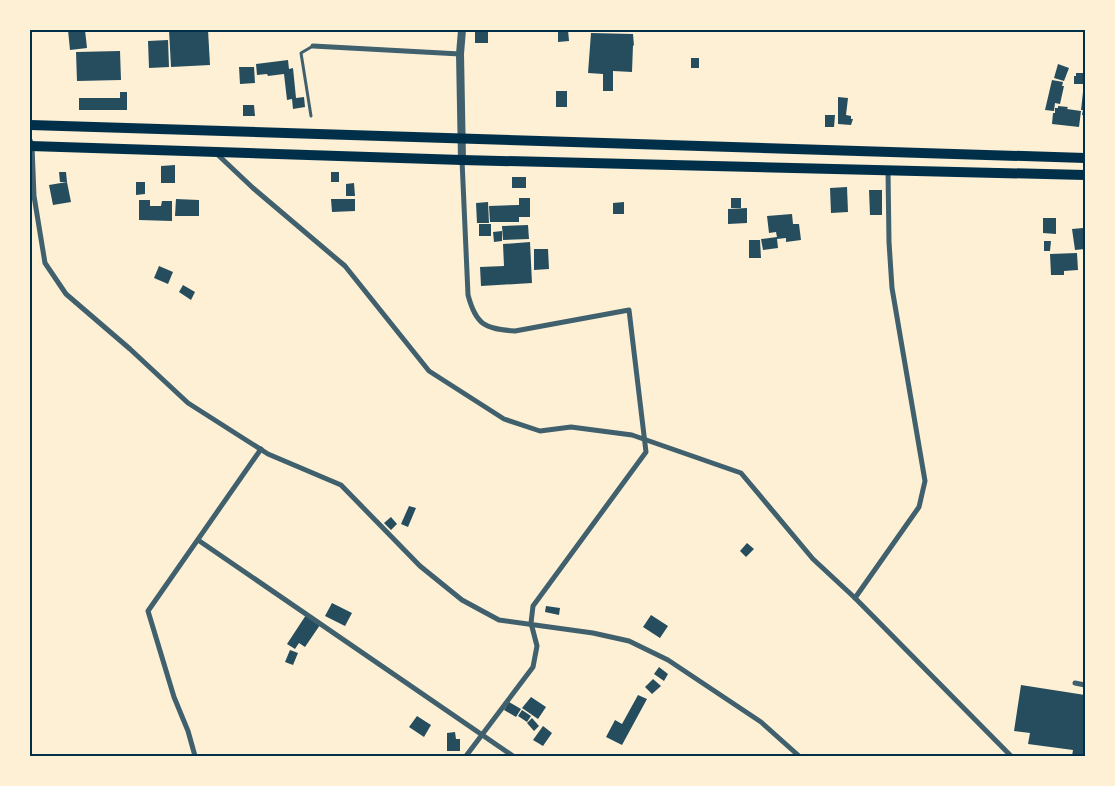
<svg xmlns="http://www.w3.org/2000/svg" width="1115" height="786" font-family="Karla,sans-serif">
<style>
.building{fill:#264d5e}
.lines{fill:none;stroke-linecap:round;stroke-linejoin:round}
.service{stroke:#3f606c;stroke-width:3}
.minor{stroke:#3f606c;stroke-width:5}
.tertiary{stroke:#3f606c;stroke-width:8}
.trunk{stroke:#003049;stroke-width:10}
.neatline{fill:none;stroke:#003049;stroke-width:2}
</style>
<rect width="100%" height="100%" fill="#fdf0d5"/>
<g class="building">
<polygon points="68,30 85,30 87,48 70,50"/>
<polygon points="169,30 208,30 210,65 171,67"/>
<rect x="475" y="30" width="13" height="13"/>
<polygon points="558,30 568,30 569,41 558,42"/>
<polygon points="591,33 633,34 634,46 633,45 632,72 613,71 613,91 603,91 603,74 588,73"/>
<polygon points="168,40 169,67 149,68 148,41"/>
<polygon points="120,51 121,80 77,81 76,52"/>
<rect x="691" y="58" width="8" height="10"/>
<polygon points="288,60 289,69 293,68 296,98 304,97 305,107 293,109 292,99 287,100 284,74 268,76 267,74 257,75 256,64"/>
<polygon points="1058,64 1069,68 1064,81 1054,78"/>
<polygon points="239,67 254,67 255,83 240,84"/>
<polygon points="1076,73 1085,73 1085,84 1074,84 1074,76 1076,76"/>
<polygon points="1052,80 1063,82 1062,86 1064,86 1060,104 1055,103 1054,111 1045,110"/>
<rect x="556" y="91" width="11" height="16"/>
<polygon points="120,92 127,92 127,110 79,110 79,98 120,98"/>
<polygon points="1083,92 1085,92 1085,115 1082,115 1083,110 1081,110"/>
<polygon points="838,97 848,98 846,115 851,116 851,119 853,119 851,125 838,124"/>
<polygon points="243,105 254,105 255,116 243,116"/>
<polygon points="1058,106 1068,107 1067,109 1081,111 1079,127 1052,124 1053,113 1055,113 1055,108 1058,108"/>
<polygon points="825,115 835,115 834,127 825,127"/>
<polygon points="175,165 175,183 161,183 161,166"/>
<polygon points="59,172 66,172 67,182 60,182"/>
<rect x="331" y="172" width="8" height="10"/>
<rect x="512" y="177" width="14" height="11"/>
<polygon points="67,182 71,202 53,205 49,185"/>
<polygon points="136,182 145,182 145,194 136,195"/>
<polygon points="354,183 355,196 346,196 346,184"/>
<polygon points="847,187 848,212 831,213 830,188"/>
<polygon points="869,190 882,190 882,215 870,215"/>
<polygon points="519,198 530,198 530,217 519,217 519,222 490,222 489,206 519,205"/>
<rect x="731" y="198" width="10" height="10"/>
<polygon points="176,199 199,200 199,216 175,216"/>
<polygon points="331,199 355,199 355,211 332,212"/>
<polygon points="139,200 150,200 150,206 161,206 162,201 172,201 172,221 139,220"/>
<polygon points="488,202 489,223 477,223 476,203"/>
<polygon points="624,202 624,214 613,214 613,203"/>
<polygon points="747,208 747,223 728,224 728,209"/>
<polygon points="792,214 793,224 799,224 801,240 786,242 786,238 777,239 778,248 763,250 761,239 777,237 776,232 769,233 767,216"/>
<polygon points="1043,218 1056,218 1056,234 1043,233"/>
<rect x="479" y="224" width="12" height="12"/>
<polygon points="528,225 529,239 503,240 502,226"/>
<polygon points="1083,228 1085,249 1075,250 1072,229"/>
<polygon points="502,231 502,241 494,242 493,232"/>
<polygon points="749,240 760,240 761,258 749,258"/>
<polygon points="1044,241 1051,241 1050,251 1044,251"/>
<polygon points="530,242 532,283 481,286 480,267 504,266 503,244"/>
<polygon points="534,249 548,249 549,269 534,270"/>
<polygon points="1077,253 1078,270 1064,271 1064,275 1051,275 1050,254"/>
<polygon points="159,266 173,272 168,284 154,278"/>
<polygon points="183,285 195,292 191,300 179,292"/>
<polygon points="409,506 416,508 408,527 401,524"/>
<polygon points="391,517 397,524 391,530 384,523"/>
<polygon points="747,543 754,549 746,557 740,551"/>
<polygon points="332,603 352,613 345,626 325,616"/>
<polygon points="546,606 560,608 559,615 545,612"/>
<polygon points="306,615 320,625 305,647 299,643 295,649 287,644"/>
<polygon points="651,615 668,626 660,638 643,627"/>
<polygon points="290,650 298,653 293,665 285,662"/>
<polygon points="659,667 668,674 664,681 654,674"/>
<polygon points="653,679 661,686 652,694 645,687"/>
<polygon points="1021,685 1085,695 1085,756 1072,756 1073,750 1028,744 1030,733 1014,731"/>
<polygon points="638,695 647,699 622,745 606,737 615,720 622,724"/>
<polygon points="531,697 546,707 538,719 522,708"/>
<polygon points="509,702 521,709 516,717 504,710"/>
<polygon points="522,710 531,716 527,722 518,716"/>
<polygon points="417,716 431,725 424,737 409,727"/>
<polygon points="532,718 539,726 534,731 527,723"/>
<polygon points="543,726 552,733 543,746 533,740"/>
<polygon points="455,732 456,739 460,739 460,751 447,751 447,733"/>
</g>
<g class="lines">
<polyline class="service" points="311,116 301,53 313,46"/>
<g class="minor">
<polyline points="313,46 460,54"/>
<polyline points="30,140 32,146 34,196 45,263 66,294 130,349 188,403 268,454 341,485 420,566 462,600 499,620 593,633 629,641 668,660 761,722 799,756"/>
<polyline points="217,154 253,188 345,266 429,371 504,419 540,431 571,427 632,435 741,473 813,559 855,598 1011,756"/>
<path d="M 462,160 L 468,295 C 476,325 485,329 515,331 L 629,310 L 646,452 L 533,606 L 531,623 L 537,646 L 533,667 L 466,756"/>
<polyline points="198,540 513,756"/>
<polyline points="855,598 919,507 925,481 892,288 889,242 888,170"/>
<polyline points="1075,683 1085,685"/>
<polyline points="195,756 188,731 174,697 148,611 261,449"/>
</g>
<polyline class="tertiary" points="462,30 460,54 462,160"/>
<g class="trunk">
<polyline points="30,125 1085,158"/>
<polyline points="30,146 462,160 1085,175"/>
</g>
</g>
<rect width="1115" height="786" fill="none" stroke="#fdf0d5" stroke-width="62"/>
<rect x="31" y="31" width="1053" height="724" class="neatline"/>
</svg>
